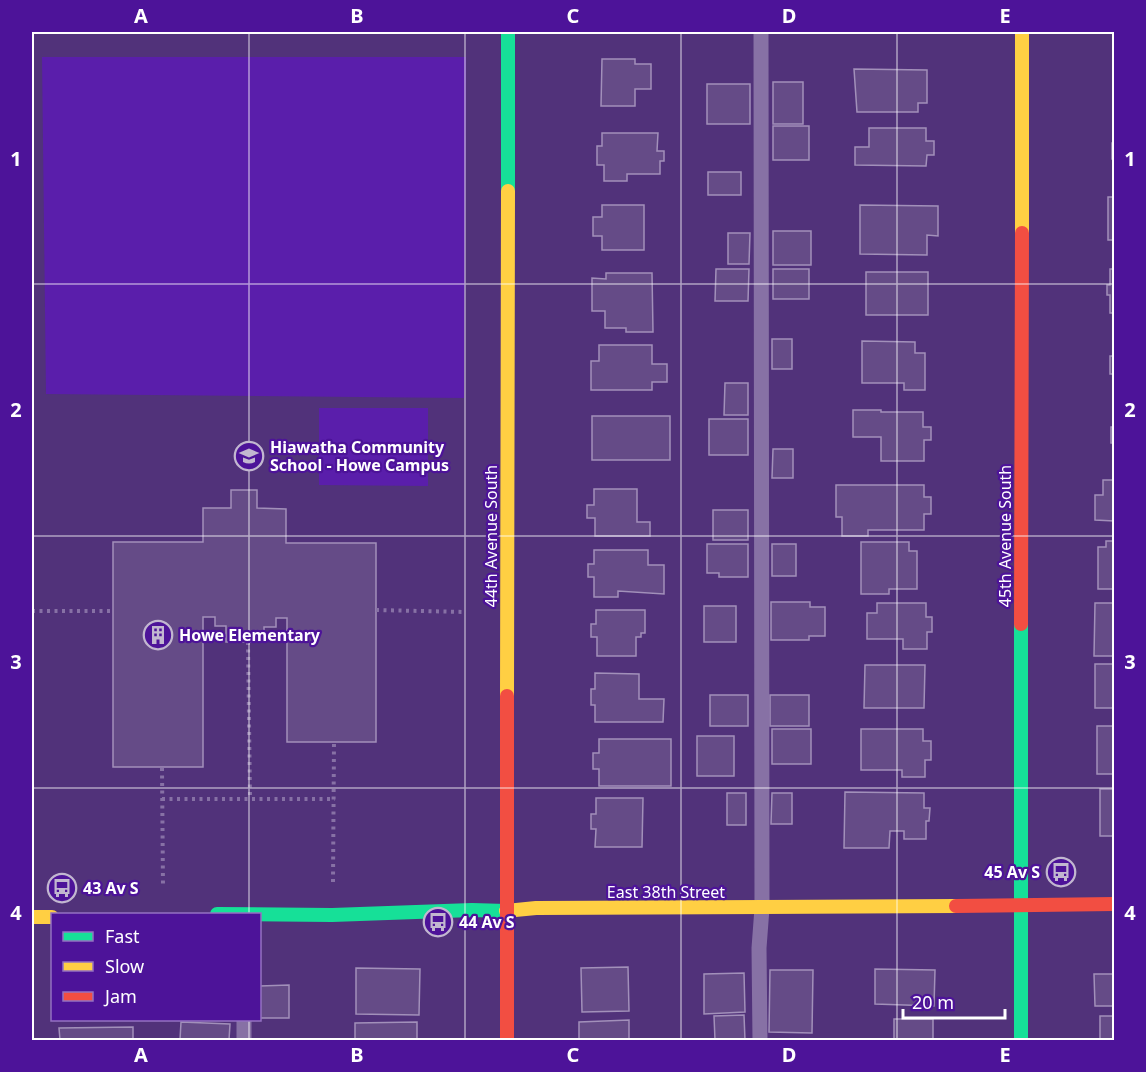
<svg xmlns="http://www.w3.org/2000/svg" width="1146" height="1072" font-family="'Noto Sans',sans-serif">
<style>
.green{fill:#5a1eab}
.building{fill:#654b87;stroke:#a290ba;stroke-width:1.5}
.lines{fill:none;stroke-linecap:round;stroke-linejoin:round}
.path{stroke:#8771a5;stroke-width:4;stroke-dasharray:3 4.5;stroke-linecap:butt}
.lane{stroke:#8771a5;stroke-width:15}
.fast{stroke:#16e098;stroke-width:14}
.slow{stroke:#ffcf43;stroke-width:14}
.jam{stroke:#f24e42;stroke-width:14}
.grid{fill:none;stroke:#fff;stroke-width:1.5;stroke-opacity:0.55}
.labels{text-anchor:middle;stroke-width:4.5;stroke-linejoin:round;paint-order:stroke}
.poi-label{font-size:16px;font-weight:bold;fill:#fff;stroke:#4d1399;text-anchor:start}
.street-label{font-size:16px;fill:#fff;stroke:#4d1399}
.neatline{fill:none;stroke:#fff;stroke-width:2}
.grid-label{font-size:20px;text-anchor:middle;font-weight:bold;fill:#fff}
</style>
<rect width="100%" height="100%" fill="#51327a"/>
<g class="green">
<polygon points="42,57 466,57 464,398 46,394"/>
<polygon points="319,408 428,408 428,486 319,485"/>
</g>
<g class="building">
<polygon points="602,59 635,59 635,64 651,64 651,89 635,89 635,106 601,106"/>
<polygon points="854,69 927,70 927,103 918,103 918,112 857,112"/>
<rect x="773" y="82" width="30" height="42"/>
<rect x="707" y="84" width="43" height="40"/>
<rect x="773" y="126" width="36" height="34"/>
<polygon points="869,128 926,128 926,141 934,141 934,155 927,155 926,166 855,165 855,147 869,147"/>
<polygon points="602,133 658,133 657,151 664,151 664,161 660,161 660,174 627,174 627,181 604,181 604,165 597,165 597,146 602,146"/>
<rect x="1112" y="143" width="2" height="16"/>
<rect x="708" y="172" width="33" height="23"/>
<rect x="1108" y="197" width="6" height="43"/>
<polygon points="602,205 644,205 644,250 602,250 602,236 593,236 593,217 602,217"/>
<polygon points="860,205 938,206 938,236 927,235 927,255 860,254"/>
<rect x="773" y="231" width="38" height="34"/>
<polygon points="728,233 750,233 749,264 728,264"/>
<polygon points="716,269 749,269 748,301 715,301"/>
<rect x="773" y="269" width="36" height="30"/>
<polygon points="1110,269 1114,269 1114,313 1110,313 1110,295 1107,295 1107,285 1110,285"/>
<rect x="866" y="272" width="62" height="43"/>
<polygon points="606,273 652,273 653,332 626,332 626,328 605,328 605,311 592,311 592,278 606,279"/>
<rect x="772" y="339" width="20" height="30"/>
<polygon points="862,341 915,342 915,353 925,353 925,390 904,390 904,383 862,383"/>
<polygon points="599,345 652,345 652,364 667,364 667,382 652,382 652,390 591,390 591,361 599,361"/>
<rect x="1110" y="356" width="4" height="18"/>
<polygon points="725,383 748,383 748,415 724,415"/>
<polygon points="853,410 881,410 881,412 923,412 923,427 931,427 931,440 924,440 924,461 881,461 881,437 853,437"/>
<rect x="592" y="416" width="78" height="44"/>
<rect x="709" y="419" width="39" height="36"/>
<rect x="1111" y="427" width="3" height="16"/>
<polygon points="773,449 793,449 793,478 772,478"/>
<polygon points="1103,480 1114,480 1114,521 1095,520 1095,495 1103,495"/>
<polygon points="836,485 924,485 924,497 931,497 931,514 924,514 924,530 868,530 868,536 842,536 842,517 836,517"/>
<polygon points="594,489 637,489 637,522 650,522 650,536 595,536 595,518 587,518 587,505 594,505"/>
<polygon points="231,490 257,490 257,508 286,509 286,543 376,543 376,742 287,742 287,618 276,618 276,627 264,627 264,642 226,642 226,626 215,626 215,617 203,617 203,767 113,767 113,542 203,542 203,508 231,508"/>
<rect x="713" y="510" width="35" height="30"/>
<polygon points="1106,541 1114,541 1114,589 1098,589 1098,547 1106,547"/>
<polygon points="861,542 909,542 909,551 917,551 917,589 889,589 889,594 861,594"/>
<polygon points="707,544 748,544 748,577 719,577 719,573 707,573"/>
<rect x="772" y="544" width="24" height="32"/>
<polygon points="594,550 648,550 648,565 664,565 664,594 618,591 618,597 594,597 594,577 588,577 588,564 594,564"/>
<polygon points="771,602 810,602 810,607 825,607 825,636 809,636 809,640 771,640"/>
<polygon points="877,603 926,603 926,617 932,617 932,632 927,632 927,649 903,649 903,639 867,639 867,613 877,613"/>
<polygon points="1095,603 1114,603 1114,656 1094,656"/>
<rect x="704" y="606" width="32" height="36"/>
<polygon points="596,610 645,610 645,633 641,633 641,637 636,637 636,656 597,656 597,637 591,637 591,624 596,624"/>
<rect x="1095" y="664" width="19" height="44"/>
<polygon points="865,665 925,665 924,708 864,708"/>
<polygon points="595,673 639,674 639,699 664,699 663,722 595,722 595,705 591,705 591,689 595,689"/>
<rect x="710" y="695" width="38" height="31"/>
<rect x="770" y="695" width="39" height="31"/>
<rect x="1097" y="726" width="17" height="48"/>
<rect x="772" y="729" width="39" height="35"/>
<polygon points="861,729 923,729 923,741 931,741 931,760 925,760 925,777 902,777 902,770 861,770"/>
<rect x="697" y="736" width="37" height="40"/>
<polygon points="599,739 671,739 671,786 599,786 599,769 593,769 593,753 599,753"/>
<rect x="1100" y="789" width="14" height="47"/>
<polygon points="845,792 924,793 924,808 930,808 929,821 926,821 926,839 904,839 904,831 890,831 889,848 844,848"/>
<rect x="727" y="793" width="19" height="32"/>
<polygon points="772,793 792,793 792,824 771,824"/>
<polygon points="596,798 643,798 642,847 595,847 596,829 591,829 591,814 596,814"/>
<polygon points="628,967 629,1011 582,1012 581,968"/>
<polygon points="356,968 420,969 419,1015 356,1014"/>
<polygon points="875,969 935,970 934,1006 875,1004"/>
<polygon points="770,970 813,970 812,1033 769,1032"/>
<polygon points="744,973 745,1012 704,1014 704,974"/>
<polygon points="1094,974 1114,974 1114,1006 1095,1006"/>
<polygon points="289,985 289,1018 260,1018 260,986"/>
<polygon points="744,1015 745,1040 715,1040 714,1016"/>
<rect x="1100" y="1016" width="14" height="24"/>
<rect x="894" y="1019" width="39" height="21"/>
<polygon points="629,1020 629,1040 579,1040 579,1022"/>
<polygon points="181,1022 230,1024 229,1040 180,1040"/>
<polygon points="417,1022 417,1040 355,1040 355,1023"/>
<polygon points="133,1027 133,1040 60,1040 59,1028"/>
</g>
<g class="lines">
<g class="path">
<polyline points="376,610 466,612"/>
<polyline points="32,611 113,611"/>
<polyline points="248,642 250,799"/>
<polyline points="162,768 163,887"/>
<polyline points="162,799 335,799"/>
<polyline points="333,882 334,742"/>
</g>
<g class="lane">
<polyline points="244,1020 244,1040"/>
<polyline points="760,1040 759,948 762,908 761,32"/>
</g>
<g class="fast">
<polyline points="508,191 508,32"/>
<polyline points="217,914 332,915 472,910 506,911"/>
<polyline points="1021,1040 1021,624"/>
</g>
<g class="slow">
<polyline points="1022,233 1022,32"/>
<polyline points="507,696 508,191"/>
<polyline points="506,911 536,908 956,906"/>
<polyline points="32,917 52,917"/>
</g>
<g class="jam">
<polyline points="1021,624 1022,233"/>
<polyline points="956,906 1114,904"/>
<polyline points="507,1040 507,696"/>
</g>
</g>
<path class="grid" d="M 249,32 L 249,914M 465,32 L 465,1040M 681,32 L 681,1040M 897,32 L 897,1040M 32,284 L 1114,284M 32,536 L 1114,536M 32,788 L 1114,788M 249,1020 L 249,1040"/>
<defs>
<g id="school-ring" transform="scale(1.5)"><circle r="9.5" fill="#4d1399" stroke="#c2b7d0" stroke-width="1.5"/><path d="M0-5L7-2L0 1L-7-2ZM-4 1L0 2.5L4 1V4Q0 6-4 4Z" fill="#c2b7d0"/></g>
<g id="building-ring" transform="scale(1.5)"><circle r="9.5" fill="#4d1399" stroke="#c2b7d0" stroke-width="1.5"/><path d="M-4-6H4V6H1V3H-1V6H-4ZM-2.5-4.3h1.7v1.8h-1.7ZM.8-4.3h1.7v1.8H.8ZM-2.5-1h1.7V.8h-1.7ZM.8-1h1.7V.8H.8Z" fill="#c2b7d0"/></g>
<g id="bus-ring" transform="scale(1.5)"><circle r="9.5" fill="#4d1399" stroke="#c2b7d0" stroke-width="1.5"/><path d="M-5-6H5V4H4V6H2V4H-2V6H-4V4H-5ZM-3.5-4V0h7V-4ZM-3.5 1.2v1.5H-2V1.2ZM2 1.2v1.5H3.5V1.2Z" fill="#c2b7d0"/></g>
</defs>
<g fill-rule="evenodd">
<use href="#school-ring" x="249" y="456"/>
<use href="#building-ring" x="158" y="635"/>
<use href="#bus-ring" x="1061" y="872"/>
<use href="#bus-ring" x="62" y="888"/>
<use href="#bus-ring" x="438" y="922"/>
</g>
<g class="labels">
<g class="poi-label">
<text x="270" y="453">Hiawatha Community<tspan x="270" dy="18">School - Howe Campus</tspan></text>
<text x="179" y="641">Howe Elementary</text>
<text x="1040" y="878" text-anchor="end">45 Av S</text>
<text x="83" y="894">43 Av S</text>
<text x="459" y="928">44 Av S</text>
</g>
<g class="street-label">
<text transform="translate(491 536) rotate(-90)" y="6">44th Avenue South</text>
<text transform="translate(1005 536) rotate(-90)" y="6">45th Avenue South</text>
<text x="666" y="898">East 38th Street</text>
</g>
</g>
<rect width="1146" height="1072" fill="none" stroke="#4d1399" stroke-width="66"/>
<rect x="51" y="913" width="210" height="108" fill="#4d1399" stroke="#9471c2" stroke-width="1.5"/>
<rect x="63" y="932" width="30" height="9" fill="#16e098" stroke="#9471c2" stroke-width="1.5"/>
<text x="105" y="943" font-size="18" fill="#ffffff">Fast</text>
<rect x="63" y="962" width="30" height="9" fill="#ffcf43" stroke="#9471c2" stroke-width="1.5"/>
<text x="105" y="973" font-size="18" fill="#ffffff">Slow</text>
<rect x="63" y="992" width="30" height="9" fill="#f24e42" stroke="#9471c2" stroke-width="1.5"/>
<text x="105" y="1003" font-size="18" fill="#ffffff">Jam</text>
<path d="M903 1009v9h102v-9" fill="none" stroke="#ffffff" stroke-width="3"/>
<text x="912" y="1009" font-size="18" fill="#ffffff" stroke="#4d1399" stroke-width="4.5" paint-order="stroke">20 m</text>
<rect x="33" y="33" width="1080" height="1006" class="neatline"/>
<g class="grid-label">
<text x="141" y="23">A</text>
<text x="357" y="23">B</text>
<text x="573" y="23">C</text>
<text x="789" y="23">D</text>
<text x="1005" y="23">E</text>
<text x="16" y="166">1</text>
<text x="1130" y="166">1</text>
<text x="16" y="417">2</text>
<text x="1130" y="417">2</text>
<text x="16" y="669">3</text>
<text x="1130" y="669">3</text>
<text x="16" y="920">4</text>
<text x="1130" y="920">4</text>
<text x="141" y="1062">A</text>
<text x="357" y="1062">B</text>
<text x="573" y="1062">C</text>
<text x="789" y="1062">D</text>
<text x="1005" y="1062">E</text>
</g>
</svg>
